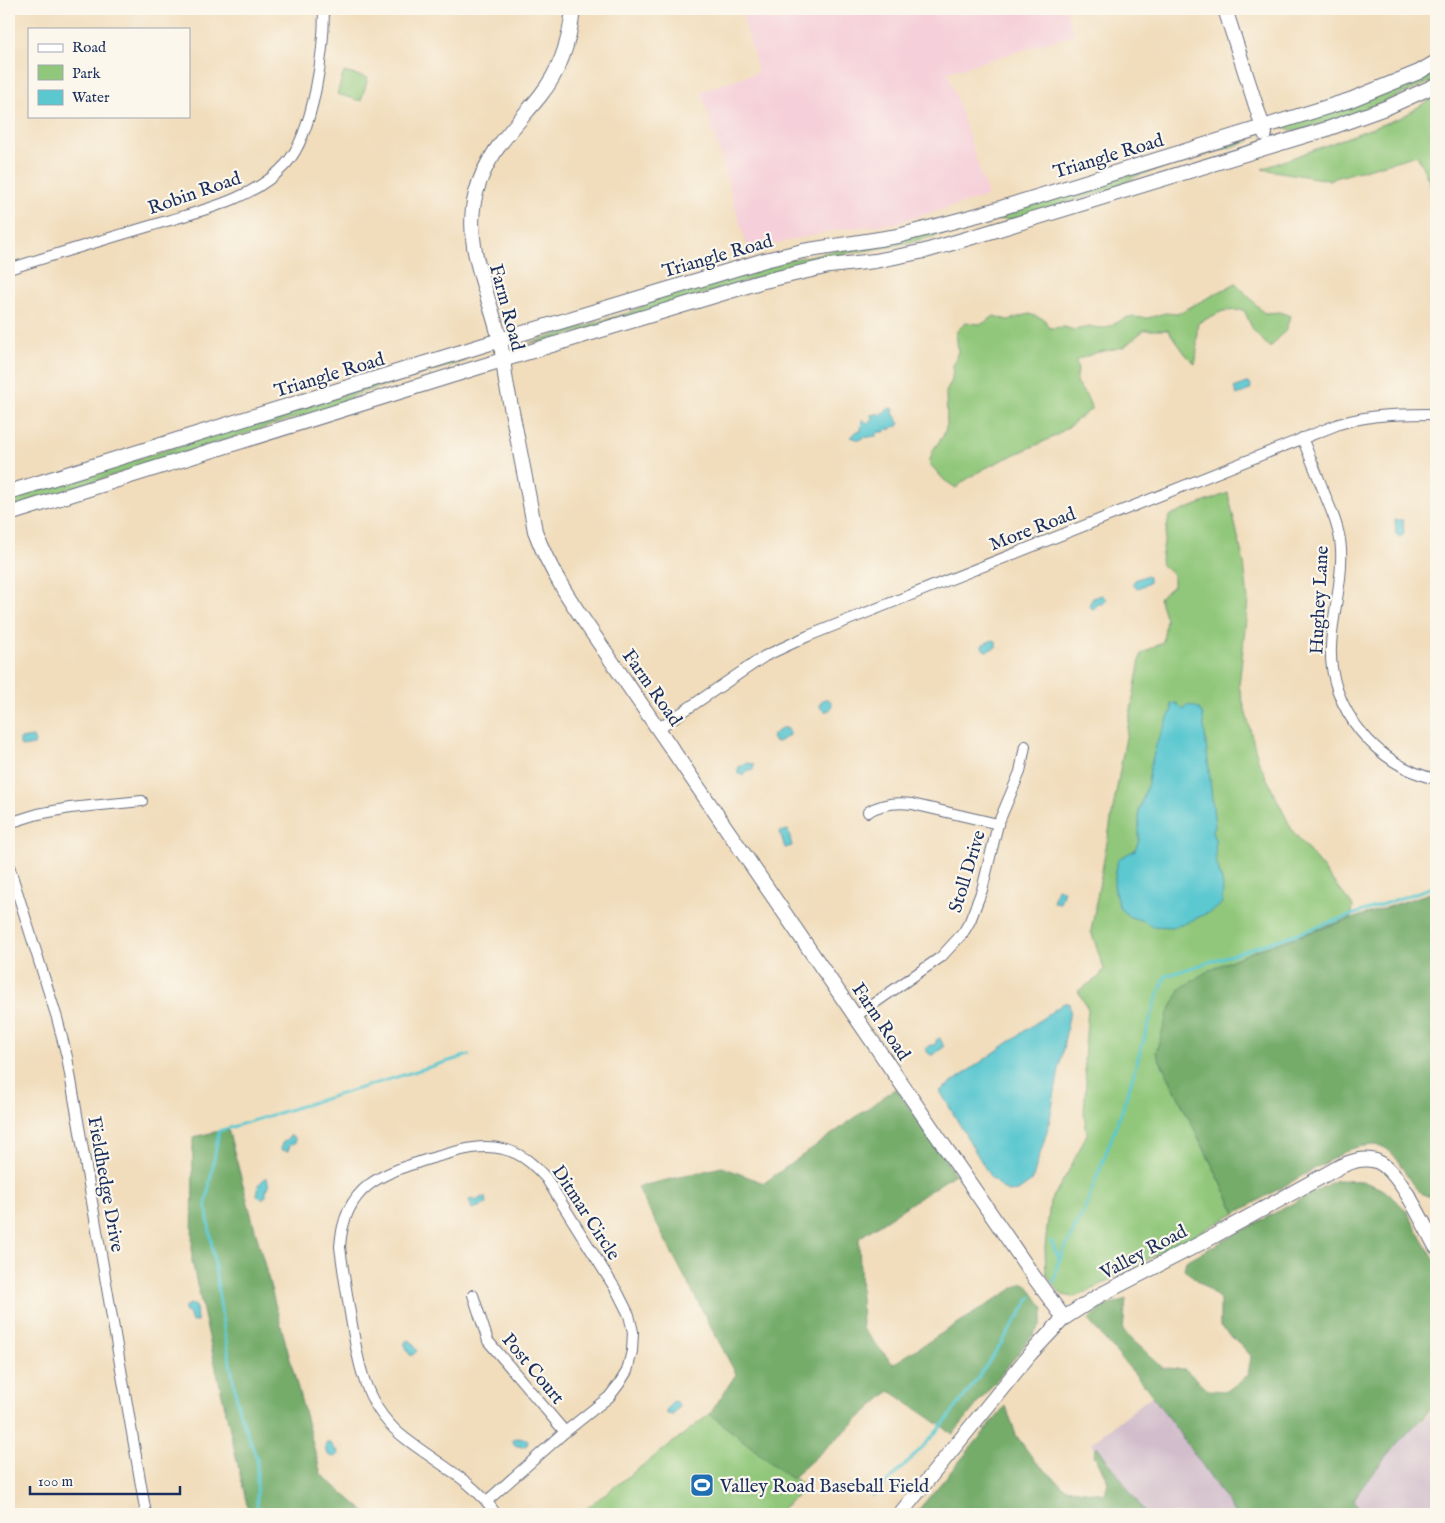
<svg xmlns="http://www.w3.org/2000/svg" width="1445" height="1523" font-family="'IM FELL English',serif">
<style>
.built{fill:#f5cfd9}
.industrial{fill:#d1bdcb}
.green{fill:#91c77a;stroke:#567b6c}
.forest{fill:#74ac6a;stroke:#486e64}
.water{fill:#5bc8d0;stroke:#3b7c97}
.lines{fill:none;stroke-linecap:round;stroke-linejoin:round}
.stream{stroke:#5bc8d0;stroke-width:3}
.street-casing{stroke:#666c7f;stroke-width:12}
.secondary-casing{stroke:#666c7f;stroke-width:16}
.street{stroke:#fff;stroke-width:10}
.secondary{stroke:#fff;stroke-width:14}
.labels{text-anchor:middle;stroke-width:4.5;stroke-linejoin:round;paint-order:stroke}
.street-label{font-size:19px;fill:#1b2f5e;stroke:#fbf7ec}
.poi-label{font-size:19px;fill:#1b2f5e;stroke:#fbf7ec;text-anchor:start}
</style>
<rect width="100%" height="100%" fill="#fbf7ec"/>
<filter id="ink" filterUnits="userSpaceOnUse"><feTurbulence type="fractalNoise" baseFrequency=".02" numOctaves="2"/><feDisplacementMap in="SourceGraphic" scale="10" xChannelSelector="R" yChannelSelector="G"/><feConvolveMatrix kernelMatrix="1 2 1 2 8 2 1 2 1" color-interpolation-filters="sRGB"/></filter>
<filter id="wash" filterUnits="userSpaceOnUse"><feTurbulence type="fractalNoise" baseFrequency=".0096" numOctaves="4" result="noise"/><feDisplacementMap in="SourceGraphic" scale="20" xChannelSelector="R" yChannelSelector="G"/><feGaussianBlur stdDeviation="1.12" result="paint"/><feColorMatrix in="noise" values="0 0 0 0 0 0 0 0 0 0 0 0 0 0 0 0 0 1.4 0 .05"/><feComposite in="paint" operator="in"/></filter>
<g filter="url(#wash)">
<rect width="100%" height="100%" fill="#f1ddbc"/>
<polygon class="built" points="741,9 1066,9 1074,35 948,72 988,196 895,223 836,230 748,250 701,91 758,72"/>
<g class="industrial">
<polygon points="1154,1394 1247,1514 1142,1514 1091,1443"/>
<polygon points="1436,1408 1436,1514 1346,1514 1331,1495"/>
</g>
<g class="green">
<polygon points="1436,69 1436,78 1431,82 1354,114 1296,131 1281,128"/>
<polygon points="344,72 368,78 361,101 337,94"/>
<polygon points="1436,96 1436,192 1433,190 1417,155 1328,180 1262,169 1402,117"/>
<polygon points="1250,138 1250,141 1137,176 1111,189 1010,220 998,219 995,216"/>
<polygon points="968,224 968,227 932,237 893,246 826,257 548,341 529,343 631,312 659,298 774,263"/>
<path d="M 1236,283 L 1264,313 L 1280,312 L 1290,316 L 1286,330 L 1270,348 L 1253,330 L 1244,310 L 1223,311 L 1198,323 C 1195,338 1199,351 1195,364 L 1186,355 L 1168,330 L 1144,330 L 1124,347 L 1095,353 L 1076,360 L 1078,370 L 1076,383 L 1087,397 L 1092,409 C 1079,417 1069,428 1055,436 C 1025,452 981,465 956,488 L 944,480 L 929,463 L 933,450 L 943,436 L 947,425 L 946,392 L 952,380 L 953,366 L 958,351 L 956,332 L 965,323 L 982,324 L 994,316 L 1008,320 L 1029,314 L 1044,319 L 1049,328 L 1065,327 L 1074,330 L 1090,327 L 1106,328 L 1128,317 L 1148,318 L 1165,313 L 1177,314 Z"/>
<polygon points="464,359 465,361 363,392 327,408 9,508 9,499 452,361"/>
<polygon points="1228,493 1244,563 1248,600 1239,686 1258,760 1292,830 1353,906 1351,918 1254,951 1211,969 1156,1052 1236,1213 1083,1294 1073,1297 1063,1295 1058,1291 1046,1273 1045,1247 1050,1202 1068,1172 1087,1134 1084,1114 1086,1082 1084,1059 1088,1009 1078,991 1099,977 1104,969 1091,931 1141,654 1163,642 1166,619 1159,598 1173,586 1173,574 1160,564 1169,516"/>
<polygon points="710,1414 807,1488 775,1514 579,1514"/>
</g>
<g class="forest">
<path d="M 1436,891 L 1436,1197 C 1405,1199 1405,1147 1375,1145 C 1365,1145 1357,1147 1348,1150 L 1236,1213 L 1156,1052 L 1168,1013 L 1181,988 L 1211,969 L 1254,951 Z"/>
<polygon points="896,1088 955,1174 859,1238 862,1328 893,1364 1022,1283 1027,1284 1044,1309 1041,1325 953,1434 890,1391 791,1479 710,1414 736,1374 637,1187 722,1167 764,1183"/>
<polygon points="228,1129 321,1474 367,1514 249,1514 192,1262 193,1137"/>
<path d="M 1336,1180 L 1362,1181 L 1384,1190 L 1406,1210 L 1436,1263 L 1436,1404 C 1406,1434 1377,1464 1354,1499 L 1360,1514 L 1235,1514 L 1208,1473 L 1146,1387 L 1088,1320 L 1101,1308 L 1126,1299 L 1123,1331 L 1163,1368 L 1185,1369 L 1208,1390 L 1227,1391 L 1248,1375 L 1251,1356 L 1240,1344 L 1220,1327 L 1220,1299 L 1184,1269 L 1186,1261 Z"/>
<polygon points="1006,1406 1016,1435 1034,1460 1065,1488 1105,1494 1108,1481 1094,1455 1097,1446 1146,1514 915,1514"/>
</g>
<g class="water">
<polygon points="1246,383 1250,383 1251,386 1250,390 1237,395 1234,388"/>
<polygon points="890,408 894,409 893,413 900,424 897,427 895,426 890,430 889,428 884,432 878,432 876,436 862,438 859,440 851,437 857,431 861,431 862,420 863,419 867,423 872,420 871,414 874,415 877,413 879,415"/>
<polygon points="1395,520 1403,520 1404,534 1402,536 1399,537 1396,534"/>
<polygon points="1145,576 1149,577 1149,583 1138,588 1134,586 1133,583 1135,580"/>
<polygon points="1102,595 1106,599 1103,604 1099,604 1093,609 1090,607 1089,605 1093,598"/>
<polygon points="993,640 996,641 996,647 987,651 984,650 982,647 983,644"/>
<circle cx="826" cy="705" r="6"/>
<path d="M 1176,703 L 1184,710 L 1188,705 C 1196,707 1200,707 1203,716 L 1213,808 L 1215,826 L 1212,832 L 1215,839 L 1216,860 L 1223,886 L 1222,903 L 1216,909 L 1184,924 L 1172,927 L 1152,926 L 1144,921 L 1130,917 L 1120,909 L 1115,893 L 1114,883 L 1118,859 L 1135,850 L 1139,840 L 1139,811 L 1148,782 L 1150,768 L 1157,742 L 1172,710 L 1171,704 Z"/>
<polygon points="782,728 787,728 789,731 789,735 778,742 774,741 772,738 773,735"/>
<polygon points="33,737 35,742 34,745 22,747 20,745 20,739"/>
<polygon points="746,763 754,764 753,770 746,771 743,775 738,774 738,767"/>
<polygon points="788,830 792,846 785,848 780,832"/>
<polygon points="1057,888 1064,890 1060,903 1053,902"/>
<polygon points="1064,1003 1069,1003 1070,1011 1049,1124 1032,1181 1018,1191 1007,1192 991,1178 940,1091"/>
<polygon points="940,1038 944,1047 933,1055 929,1054 926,1050 928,1046 936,1044 936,1040"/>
<polygon points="291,1135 295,1138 295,1143 290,1145 288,1151 281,1150 282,1143 286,1141"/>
<polygon points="265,1178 267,1178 269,1186 266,1191 266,1196 262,1199 257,1195 259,1184"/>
<polygon points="482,1197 486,1198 487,1204 472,1209 469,1200 473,1199 476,1201"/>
<polygon points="190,1304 196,1306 197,1321 192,1322 190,1315 184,1311 186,1306"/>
<polygon points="408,1340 411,1341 417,1351 413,1355 410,1355 405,1345 405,1342"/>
<polygon points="675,1401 678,1404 679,1406 673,1415 667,1414 666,1411 672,1402"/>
<polygon points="517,1438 525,1439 528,1441 527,1445 522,1447 514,1445 513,1440"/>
<polygon points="326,1443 331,1443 334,1449 338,1452 337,1456 333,1457 327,1454 325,1448"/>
</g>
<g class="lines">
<g class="stream">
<polyline points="1051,1241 1059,1258"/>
<polyline points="1054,1282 1057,1265 1085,1208 1122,1111 1157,997 1166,976 1311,929 1436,886"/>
<path d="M 873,1496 C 900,1470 929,1443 952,1413 C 981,1376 1006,1337 1031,1297"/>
<polyline points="257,1514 257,1459 239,1411 223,1324 206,1204 219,1131 469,1055"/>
</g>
</g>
</g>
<g filter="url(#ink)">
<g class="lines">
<g class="street-casing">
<g id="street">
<path d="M 9,269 C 56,254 103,240 150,226 C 195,212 253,201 286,164 C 314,133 324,50 324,9"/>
<path d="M 1302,438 C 1310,457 1318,476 1325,495 C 1332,512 1340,530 1341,549 C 1343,582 1332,615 1331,647 C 1328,708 1378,767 1436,779"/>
<path d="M 659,728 L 765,656 L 808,636 L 1339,424 C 1371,414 1403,414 1436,414"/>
<path d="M 868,812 C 882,803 896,802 912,804 L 998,824"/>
<polyline points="9,823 38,814 70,808 142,801"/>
<polyline points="9,866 57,1018 67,1057 146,1514"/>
<polyline points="856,1016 941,957 963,933 970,921 982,890 998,824 1020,772 1025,746"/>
<polyline points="473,1295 488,1341 565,1432"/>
<path d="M 487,1501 L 565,1432 L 609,1397 L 619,1384 L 627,1371 L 632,1351 L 633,1332 L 629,1315 L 618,1293 L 546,1178 C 534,1165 522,1153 503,1149 C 480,1143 458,1151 436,1157 C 383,1173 344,1184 340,1247 C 343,1271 347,1295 351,1319 C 359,1366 365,1408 406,1439 C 437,1463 474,1481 496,1514"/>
</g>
</g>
<g class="secondary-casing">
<g id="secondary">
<path d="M 573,9 C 570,40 560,71 540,96 C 515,127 486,153 476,193 C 462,244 489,292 500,341 C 503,354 504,368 506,382 C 516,431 526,481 535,531 C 553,581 587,624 617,669 L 1034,1277 L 1064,1318"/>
<polyline points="1225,9 1265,134"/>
<polyline points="9,492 500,340 765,260 803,251 898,236 978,215 1350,100 1419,72 1436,62"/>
<polyline points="9,514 476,368 760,282 829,266 875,261 925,251 983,234 1327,129 1388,107 1436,85"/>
<path d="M 900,1514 L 1030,1354 L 1064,1318 L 1100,1295 L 1203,1242 L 1341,1166 C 1353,1161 1363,1157 1376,1161 C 1399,1169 1424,1225 1436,1247"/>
</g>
</g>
<use href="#street" class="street"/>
<use href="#secondary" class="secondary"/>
</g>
</g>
<defs>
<g id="stadium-square" transform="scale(1.25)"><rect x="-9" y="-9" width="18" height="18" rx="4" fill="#1f6fb2" stroke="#fbf7ec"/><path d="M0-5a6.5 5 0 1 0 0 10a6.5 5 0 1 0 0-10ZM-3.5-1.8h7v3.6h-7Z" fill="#fff"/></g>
</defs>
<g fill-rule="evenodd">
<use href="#stadium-square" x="702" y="1485"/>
</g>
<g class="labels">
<g class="street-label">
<text transform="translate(1108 155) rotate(-17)" y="7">Triangle Road</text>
<text transform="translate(194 192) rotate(-19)" y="7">Robin Road</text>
<text transform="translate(717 255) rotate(-16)" y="7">Triangle Road</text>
<text transform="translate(508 307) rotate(75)" y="7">Farm Road</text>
<text transform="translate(329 374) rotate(-17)" y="7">Triangle Road</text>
<text transform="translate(1032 528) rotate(-21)" y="7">More Road</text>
<text transform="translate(1318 600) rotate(-87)" y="7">Hughey Lane</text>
<text transform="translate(653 687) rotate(55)" y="7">Farm Road</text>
<text transform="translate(966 871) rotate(-73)" y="7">Stoll Drive</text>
<text transform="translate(882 1021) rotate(56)" y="7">Farm Road</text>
<text transform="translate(107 1184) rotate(80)" y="7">Fieldhedge Drive</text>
<text transform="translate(587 1212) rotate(57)" y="7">Ditmar Circle</text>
<text transform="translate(1143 1251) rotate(-28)" y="7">Valley Road</text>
<text transform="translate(534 1368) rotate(50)" y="7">Post Court</text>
</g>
<g class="poi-label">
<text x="720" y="1492">Valley Road Baseball Field</text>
</g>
</g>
<rect width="1445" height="1523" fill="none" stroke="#fbf7ec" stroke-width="30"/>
<rect x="28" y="28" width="162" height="90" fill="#fbf7ec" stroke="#a1a7b3"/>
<rect x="38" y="44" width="25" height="8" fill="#ffffff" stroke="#a1a7b3"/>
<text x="72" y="52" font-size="15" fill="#1b2f5e">Road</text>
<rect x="38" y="65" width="25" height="15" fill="#91c77a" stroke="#a1a7b3"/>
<text x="72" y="78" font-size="15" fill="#1b2f5e">Park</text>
<rect x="38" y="90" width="25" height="15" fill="#5bc8d0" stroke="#a1a7b3"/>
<text x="72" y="102" font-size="15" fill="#1b2f5e">Water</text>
<path d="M30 1486v8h150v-8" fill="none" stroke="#1b2f5e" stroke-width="2.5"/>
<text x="38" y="1486" font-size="15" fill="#1b2f5e" stroke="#fbf7ec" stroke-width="4" paint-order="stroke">100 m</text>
</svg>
